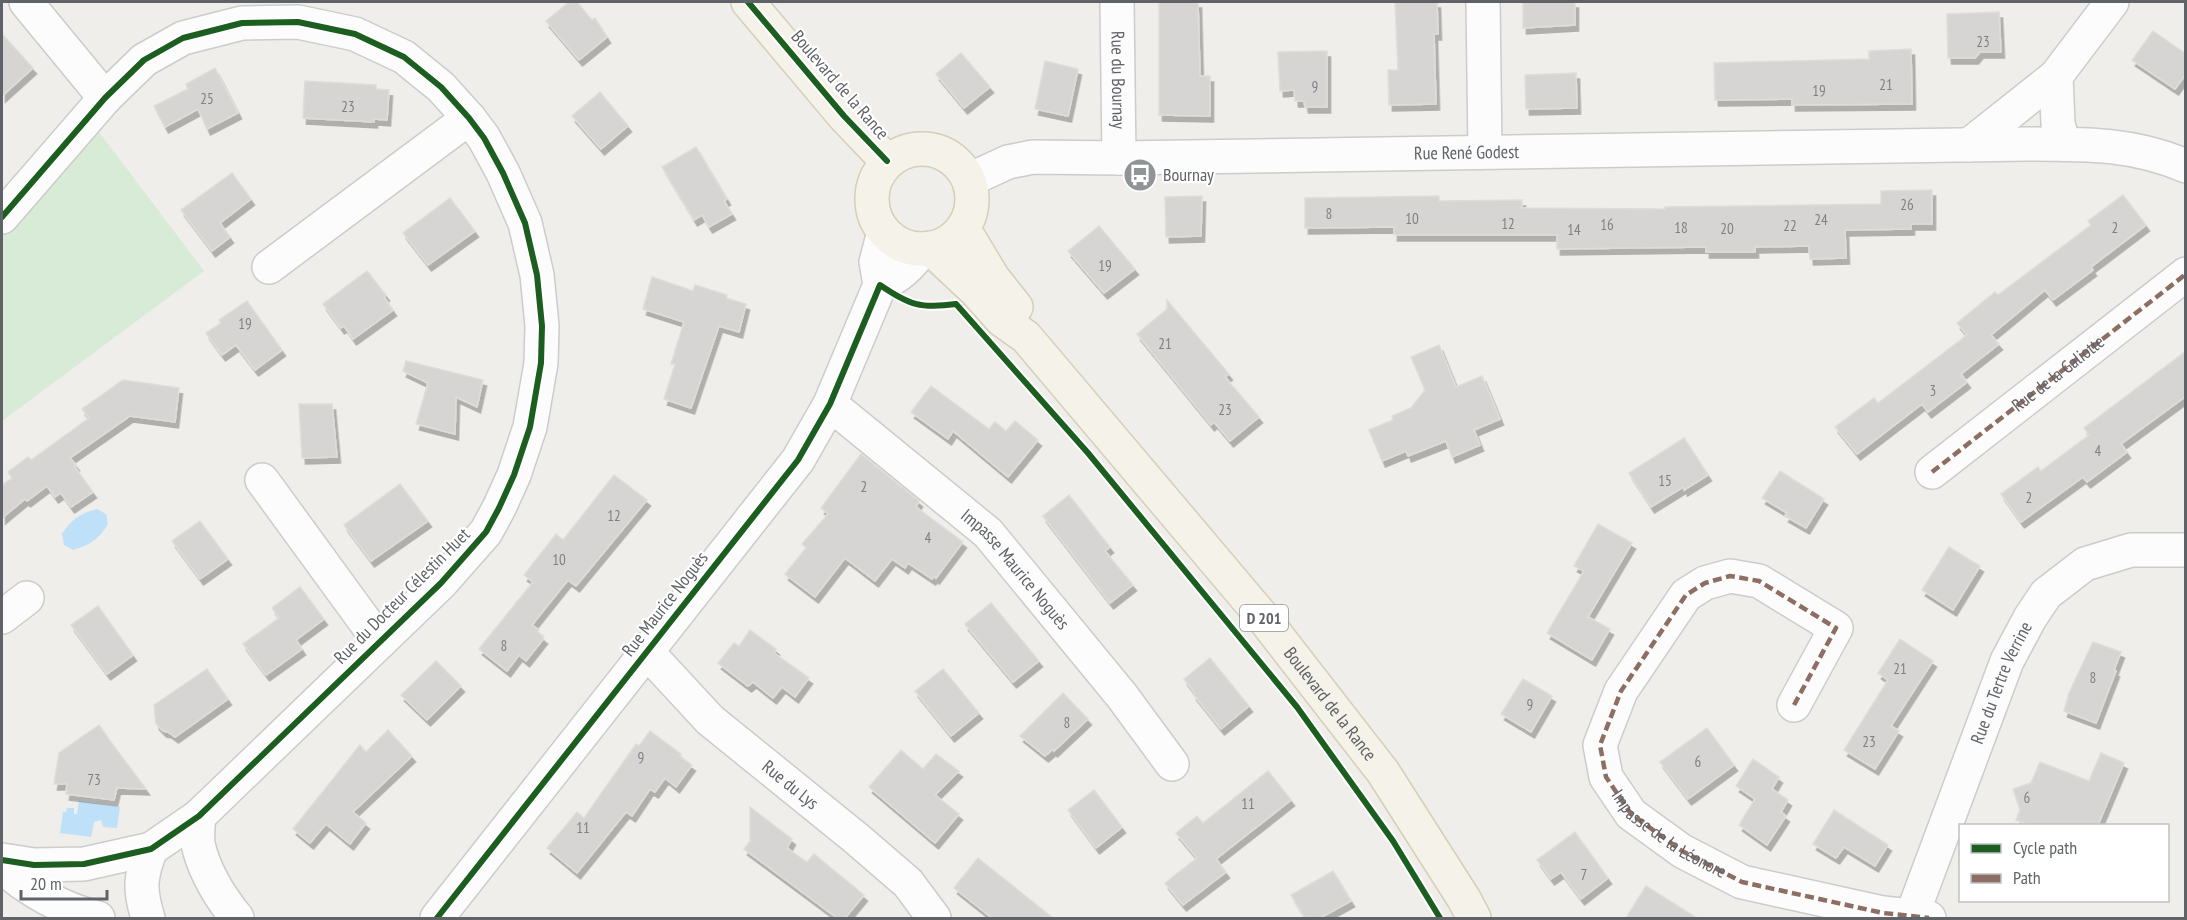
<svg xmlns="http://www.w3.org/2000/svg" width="2187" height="920" font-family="'PT Sans Narrow',sans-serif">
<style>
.green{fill:#d8ebd6}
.water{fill:#bfe0f9}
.building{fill:#d6d5d3;stroke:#deddd9;stroke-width:1.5;filter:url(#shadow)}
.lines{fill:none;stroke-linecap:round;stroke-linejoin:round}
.minor-casing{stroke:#cbcccc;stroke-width:36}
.major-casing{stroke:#d7ceb8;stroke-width:36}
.minor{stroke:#fdfcfc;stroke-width:33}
.major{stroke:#f4f2e9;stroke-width:33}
.quiet{stroke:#8d6e63;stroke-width:4.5;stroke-dasharray:9 4.5;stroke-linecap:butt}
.cycleway-casing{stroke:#fff;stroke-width:10}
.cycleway{stroke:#1b5e20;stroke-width:6}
.labels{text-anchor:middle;stroke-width:4.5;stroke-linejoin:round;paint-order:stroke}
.number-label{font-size:15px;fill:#7e8184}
.shield{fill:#fff;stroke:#8f9295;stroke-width:1.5}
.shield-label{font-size:16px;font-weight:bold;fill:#5f6368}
.street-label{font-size:18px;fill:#5f6368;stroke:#fff}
.poi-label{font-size:18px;fill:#5f6368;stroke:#fff;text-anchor:start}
</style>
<defs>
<filter id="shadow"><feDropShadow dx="3.5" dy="6" stdDeviation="0" flood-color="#0004"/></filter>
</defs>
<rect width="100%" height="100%" fill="#efeeea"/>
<polygon class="green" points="89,119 204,271 2,421 2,217"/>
<g class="water">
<path d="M 97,509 L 106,514 L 108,524 C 99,539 90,545 73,550 L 64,545 L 62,534 C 71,520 80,513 97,509 Z"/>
<polygon points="79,801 120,807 117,828 103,827 101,820 94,822 91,837 60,833 63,812 66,812 67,808 74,808 74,814 77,814"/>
</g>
<g class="building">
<polygon points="569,2 577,2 592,20 595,18 607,37 579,60 546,21"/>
<polygon points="1159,2 1198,2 1200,76 1210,76 1210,116 1159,115"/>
<polygon points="1395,2 1437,2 1438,34 1434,34 1436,104 1389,105 1388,70 1398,70"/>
<polygon points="1523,2 1575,2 1575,25 1523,28"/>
<polygon points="1999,12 2001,52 1980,52 1975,58 1948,58 1947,14"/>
<polygon points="2153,31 2186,54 2186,74 2175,89 2132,60"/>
<polygon points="2,34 33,68 2,96"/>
<polygon points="1911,49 1912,104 1792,105 1792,99 1715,100 1714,63 1869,59 1869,51"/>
<polygon points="1327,51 1327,107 1305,107 1304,101 1295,101 1294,90 1280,91 1278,52"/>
<polygon points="961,53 990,87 964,108 936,74"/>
<polygon points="1045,61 1078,69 1068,116 1035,109"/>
<polygon points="215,68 238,113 207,129 198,109 165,127 154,106 188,89 186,84"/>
<polygon points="1576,73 1577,108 1526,109 1525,75"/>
<polygon points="305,81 376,85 376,89 389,90 387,120 374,119 374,122 303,118"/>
<polygon points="600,92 628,126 601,149 572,116"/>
<polygon points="696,147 727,199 724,201 732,214 709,227 702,215 694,220 662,167"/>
<polygon points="232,173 251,199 220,223 230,237 212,251 181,210"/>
<polygon points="1932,190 1932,224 1911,224 1911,229 1845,230 1846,258 1810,259 1809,246 1755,247 1755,252 1706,252 1706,247 1557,249 1557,235 1394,235 1394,227 1305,228 1305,198 1439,196 1439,201 1522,200 1522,208 1665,209 1665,207 1881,204 1881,191"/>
<polygon points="2123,195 2146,225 2091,267 2093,270 2053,300 2045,290 1991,335 1999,344 1961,374 1967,382 1928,412 1922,404 1857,454 1835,427 1874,398 1878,403 1967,335 1957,323 1995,292 1998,295 2091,225 2088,221"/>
<polygon points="1202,196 1201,236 1166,237 1165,197"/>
<polygon points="450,198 475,231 428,265 403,233"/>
<polygon points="1099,226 1135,269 1104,293 1068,251"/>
<polygon points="367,271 386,295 384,297 393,310 353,339 344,326 341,328 323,304"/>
<polygon points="652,277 693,291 695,285 727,295 726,298 746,304 739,332 719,326 691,408 664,399 675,364 671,364 684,322 643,309"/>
<polygon points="1167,300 1229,374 1225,377 1259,417 1230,441 1214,422 1211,425 1137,334 1167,309"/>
<polygon points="247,301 282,350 255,370 236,345 222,355 206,333 221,323 219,320"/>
<polygon points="1439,345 1456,387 1482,376 1500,419 1474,430 1480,445 1452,457 1446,441 1408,456 1406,451 1382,461 1369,430 1393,420 1392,416 1411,408 1425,390 1411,357"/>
<polygon points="2186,351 2186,396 2121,444 2127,452 2087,482 2083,477 2021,522 2001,494 2038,467 2041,471 2089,435 2084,428"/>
<polygon points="406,361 483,380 477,407 456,397 455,434 416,424 428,383 403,371"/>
<polygon points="123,380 179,388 175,422 130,416 70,458 76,465 74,466 93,492 71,507 61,493 55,497 47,486 27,501 25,499 2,518 2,485 12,478 8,472 28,457 31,460 89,418 82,409"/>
<polygon points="931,386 989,429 995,422 1006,431 1015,421 1038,440 1008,477 953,431 948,439 911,412"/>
<polygon points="299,404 332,404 337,457 302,458"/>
<polygon points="1684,438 1708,475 1684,490 1683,487 1651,507 1629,473"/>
<polygon points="861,454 919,501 916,507 963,542 936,578 935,576 932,579 908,563 905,568 892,559 875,581 845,558 815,597 785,574 806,548 802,544 828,514 821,508"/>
<polygon points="1780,471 1824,499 1806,528 1785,516 1787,513 1762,498"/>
<polygon points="614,475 647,500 576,586 568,580 532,625 539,630 537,632 544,638 526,661 519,655 507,671 479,649 533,582 524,575 556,534 563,540"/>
<polygon points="400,484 428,521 371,561 344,525"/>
<polygon points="1069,495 1110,547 1105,551 1133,585 1110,603 1043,516"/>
<polygon points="200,521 228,559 200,579 172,541"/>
<polygon points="1598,524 1632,543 1588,617 1610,629 1592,660 1547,633 1584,571 1574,566"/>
<polygon points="1949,547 1980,566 1953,610 1922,590"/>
<polygon points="300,587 324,619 296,640 302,649 266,675 243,644 279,618 272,608"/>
<polygon points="991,603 1039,661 1013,682 965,624"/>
<polygon points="98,606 133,655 107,674 71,625"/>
<polygon points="750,630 776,649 774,653 809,678 795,697 782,687 773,698 753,682 748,686 718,663 734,643 739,646"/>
<polygon points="1900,639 1933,661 1891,726 1899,731 1875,769 1844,750 1888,680 1878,673"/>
<polygon points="2093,642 2121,652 2114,670 2116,671 2096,723 2064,711 2069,693"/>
<polygon points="1210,658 1249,706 1221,729 1193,694 1195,693 1184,679"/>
<polygon points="436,661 461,686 427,720 401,695"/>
<polygon points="207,669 228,699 175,737 168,732 163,731 156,724 154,705"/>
<polygon points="943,669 979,713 951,736 915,691"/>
<polygon points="1523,679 1552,696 1531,732 1501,714"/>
<polygon points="1063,693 1088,719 1054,751 1053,749 1045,756 1020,736"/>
<polygon points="99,725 113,745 146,789 117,788 114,800 66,794 67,784 54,784 59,753"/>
<polygon points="1707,728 1734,765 1688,799 1660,762"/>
<polygon points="388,730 412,756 353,812 366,823 350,844 326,824 310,843 293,829 360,745 366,752"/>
<polygon points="650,731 681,754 680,757 692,765 676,787 665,778 655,792 650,789 632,816 626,812 577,873 547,848 577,812 584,818 636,744 639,746"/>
<polygon points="901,750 923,769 936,754 959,771 935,795 959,814 935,843 869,787"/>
<polygon points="2101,753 2124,763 2098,825 2028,825 2016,820 2020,810 2013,789 2031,783 2040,762 2089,781"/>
<polygon points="1753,759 1779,777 1772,789 1788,800 1781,812 1786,816 1767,845 1739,825 1755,799 1736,786"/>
<polygon points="1268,771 1291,800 1216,859 1226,872 1183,905 1165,883 1197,858 1176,833 1197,816 1203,823"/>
<polygon points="1094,790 1122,827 1096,848 1068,810"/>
<polygon points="750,807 792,839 787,848 807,862 814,854 864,895 845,918 837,918 744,849 750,841"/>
<polygon points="1834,810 1888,845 1875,866 1844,847 1836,858 1813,844"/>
<polygon points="1575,832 1608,878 1581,899 1561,872 1551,879 1537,860"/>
<polygon points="978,858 1053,918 992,918 954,888"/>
<polygon points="1333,871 1351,901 1320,918 1305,918 1291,895"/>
<polygon points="1646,886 1697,918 1626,918"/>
</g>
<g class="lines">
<g class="minor-casing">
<g id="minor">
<polyline points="26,2 105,98"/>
<path id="s1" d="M 1117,2 L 1119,158"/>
<polyline points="1483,2 1485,151"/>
<polyline points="2056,76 2058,124 2064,144"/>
<polyline points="1969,145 2056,76 2112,2"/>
<path id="s2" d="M 969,180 L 1008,162 L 1033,157 L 1119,158 L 2026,144 C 2083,144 2132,143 2186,166"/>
<polyline points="2,217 105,98 144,60 183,38 242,23 298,22 355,34 404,57 441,87 469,118 484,138 503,173 525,223 537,275 542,326 541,363 530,427 514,475 499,508 486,532 441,583 199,816 151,849 84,864 34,865 2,860"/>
<polyline points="269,267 469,118"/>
<path d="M 880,285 C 899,277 910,266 923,249"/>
<path id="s3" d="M 830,404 L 988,533 L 1122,696 L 1172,764"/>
<path id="s4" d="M 1932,472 L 2186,274"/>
<polyline points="262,480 380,642"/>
<polyline points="2,617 27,598"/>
<path id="s5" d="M 647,652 L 710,720 L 857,839 L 908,883 L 934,918"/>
<path id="s6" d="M 1794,705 L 1836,628 L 1759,581 L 1730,576 L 1705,583 L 1686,595 L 1621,691 L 1600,745 L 1606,777 L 1631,814 L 1682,851 L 1742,882 L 1883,913 L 1929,918"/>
<path d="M 199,816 C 198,825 197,835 198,844 C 204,871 220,897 237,918"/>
<path d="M 2,867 C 30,891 61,909 98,918"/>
<path d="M 148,918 C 139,889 140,877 151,849"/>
<polyline points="437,918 798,460 830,404 880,285 876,262 884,232"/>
<path id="s7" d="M 1911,918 L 2007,661 L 2030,618 L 2046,594 L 2085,564 L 2131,550 L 2186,550"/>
</g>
</g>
<g class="major-casing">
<g id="major">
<polyline points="748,2 844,116 887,161"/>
<circle cx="922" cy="199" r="50"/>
<polyline points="963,228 993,278 1016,307"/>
<path id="s8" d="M 930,248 L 976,291 L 1002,320 L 1026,337 L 1261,615 L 1383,772 L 1464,899 L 1474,918"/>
</g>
</g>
<use href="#minor" class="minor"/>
<use href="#major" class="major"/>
<g class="quiet">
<polyline points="1932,472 2186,274"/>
<polyline points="1794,705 1836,628 1759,581 1730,576 1705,583 1686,595 1621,691 1600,745 1606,777 1631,814 1682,851 1742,882 1883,913 1929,918"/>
</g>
<g class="cycleway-casing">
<g id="cycleway">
<polyline points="748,2 844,116 887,161"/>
<polyline points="2,217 105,98 144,60 183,38 242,23 298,22 355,34 404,57 441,87 469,118 484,138 503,173 525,223 537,275 542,326 541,363 530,427 514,475 499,508 486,532 441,583 199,816 151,849 84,864 34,865 2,860"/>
<path d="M 437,918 L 798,460 L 830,404 L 880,285 C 909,305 921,309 956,304 L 1088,453 L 1297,707 L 1393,841 L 1440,918"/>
</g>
</g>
<use href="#cycleway" class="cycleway"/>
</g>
<defs>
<g id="bus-disc" transform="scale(1.725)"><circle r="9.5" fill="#919496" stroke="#fff"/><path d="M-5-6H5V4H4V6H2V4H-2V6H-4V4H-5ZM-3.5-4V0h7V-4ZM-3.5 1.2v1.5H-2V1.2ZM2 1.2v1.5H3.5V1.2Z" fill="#fff"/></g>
</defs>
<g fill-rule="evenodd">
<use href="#bus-disc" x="1140" y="175"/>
</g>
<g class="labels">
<g class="number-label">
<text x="1983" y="47">23</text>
<text x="1886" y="90">21</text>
<text x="1315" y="92">9</text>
<text x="1819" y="96">19</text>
<text x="207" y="104">25</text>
<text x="348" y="112">23</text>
<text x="1907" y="210">26</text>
<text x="1329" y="219">8</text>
<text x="1412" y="224">10</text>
<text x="1821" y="225">24</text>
<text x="1508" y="229">12</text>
<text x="1607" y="230">16</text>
<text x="1790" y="231">22</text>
<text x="1681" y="233">18</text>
<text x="2115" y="233">2</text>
<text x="1727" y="234">20</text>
<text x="1574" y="235">14</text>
<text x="1105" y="271">19</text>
<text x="245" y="329">19</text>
<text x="1165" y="349">21</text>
<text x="1933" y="396">3</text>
<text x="1225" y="415">23</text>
<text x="2098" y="456">4</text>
<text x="1665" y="486">15</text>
<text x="864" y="492">2</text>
<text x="2029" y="503">2</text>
<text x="614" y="521">12</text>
<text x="928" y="543">4</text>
<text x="559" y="565">10</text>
<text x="504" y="651">8</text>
<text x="1900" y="674">21</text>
<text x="2093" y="683">8</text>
<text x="1530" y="710">9</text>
<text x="1067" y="728">8</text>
<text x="1869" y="747">23</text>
<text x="641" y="763">9</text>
<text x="1698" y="767">6</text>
<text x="94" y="785">73</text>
<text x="2027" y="803">6</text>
<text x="1248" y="809">11</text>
<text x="583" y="833">11</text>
<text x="1584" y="880">7</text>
</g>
<rect class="shield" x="1240" y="605" width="48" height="26" rx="4.5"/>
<g class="shield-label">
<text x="1264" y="624">D 201</text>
</g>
<g class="street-label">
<text dy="6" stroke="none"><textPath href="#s1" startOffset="78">Rue du Bournay</textPath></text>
<text transform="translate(840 85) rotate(49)" y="6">Boulevard de la Rance</text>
<text dy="6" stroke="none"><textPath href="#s2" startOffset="502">Rue René Godest</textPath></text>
<text dy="6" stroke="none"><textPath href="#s4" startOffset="160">Rue de la Galiotte</textPath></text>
<text dy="6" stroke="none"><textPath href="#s3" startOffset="249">Impasse Maurice Noguès</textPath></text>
<text transform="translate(402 596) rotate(-45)" y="6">Rue du Docteur Célestin Huet</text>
<text transform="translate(665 604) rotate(-52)" y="6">Rue Maurice Noguès</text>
<text dy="6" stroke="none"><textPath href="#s7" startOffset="252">Rue du Tertre Verrine</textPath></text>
<text dy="6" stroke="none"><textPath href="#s8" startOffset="608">Boulevard de la Rance</textPath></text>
<text dy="6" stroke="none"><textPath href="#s5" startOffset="196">Rue du Lys</textPath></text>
<text dy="6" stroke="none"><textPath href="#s6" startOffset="549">Impasse de la Léonore</textPath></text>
</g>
<g class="poi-label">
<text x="1163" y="181">Bournay</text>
</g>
</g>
<rect width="2187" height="920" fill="none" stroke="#5f6368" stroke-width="6"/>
<rect x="1959" y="824" width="210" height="78" fill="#ffffff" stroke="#bfc1c3" stroke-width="1.5"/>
<rect x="1971" y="844" width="30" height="9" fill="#1b5e20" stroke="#bfc1c3" stroke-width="1.5"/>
<text x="2013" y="854" font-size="18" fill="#5f6368">Cycle path</text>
<rect x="1971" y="874" width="30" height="9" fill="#8d6e63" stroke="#bfc1c3" stroke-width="1.5"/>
<text x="2013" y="884" font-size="18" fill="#5f6368">Path</text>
<path d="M21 890v9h86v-9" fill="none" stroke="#5f6368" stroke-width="3"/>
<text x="30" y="890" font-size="18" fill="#5f6368" stroke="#ffffff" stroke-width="4.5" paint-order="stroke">20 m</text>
</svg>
